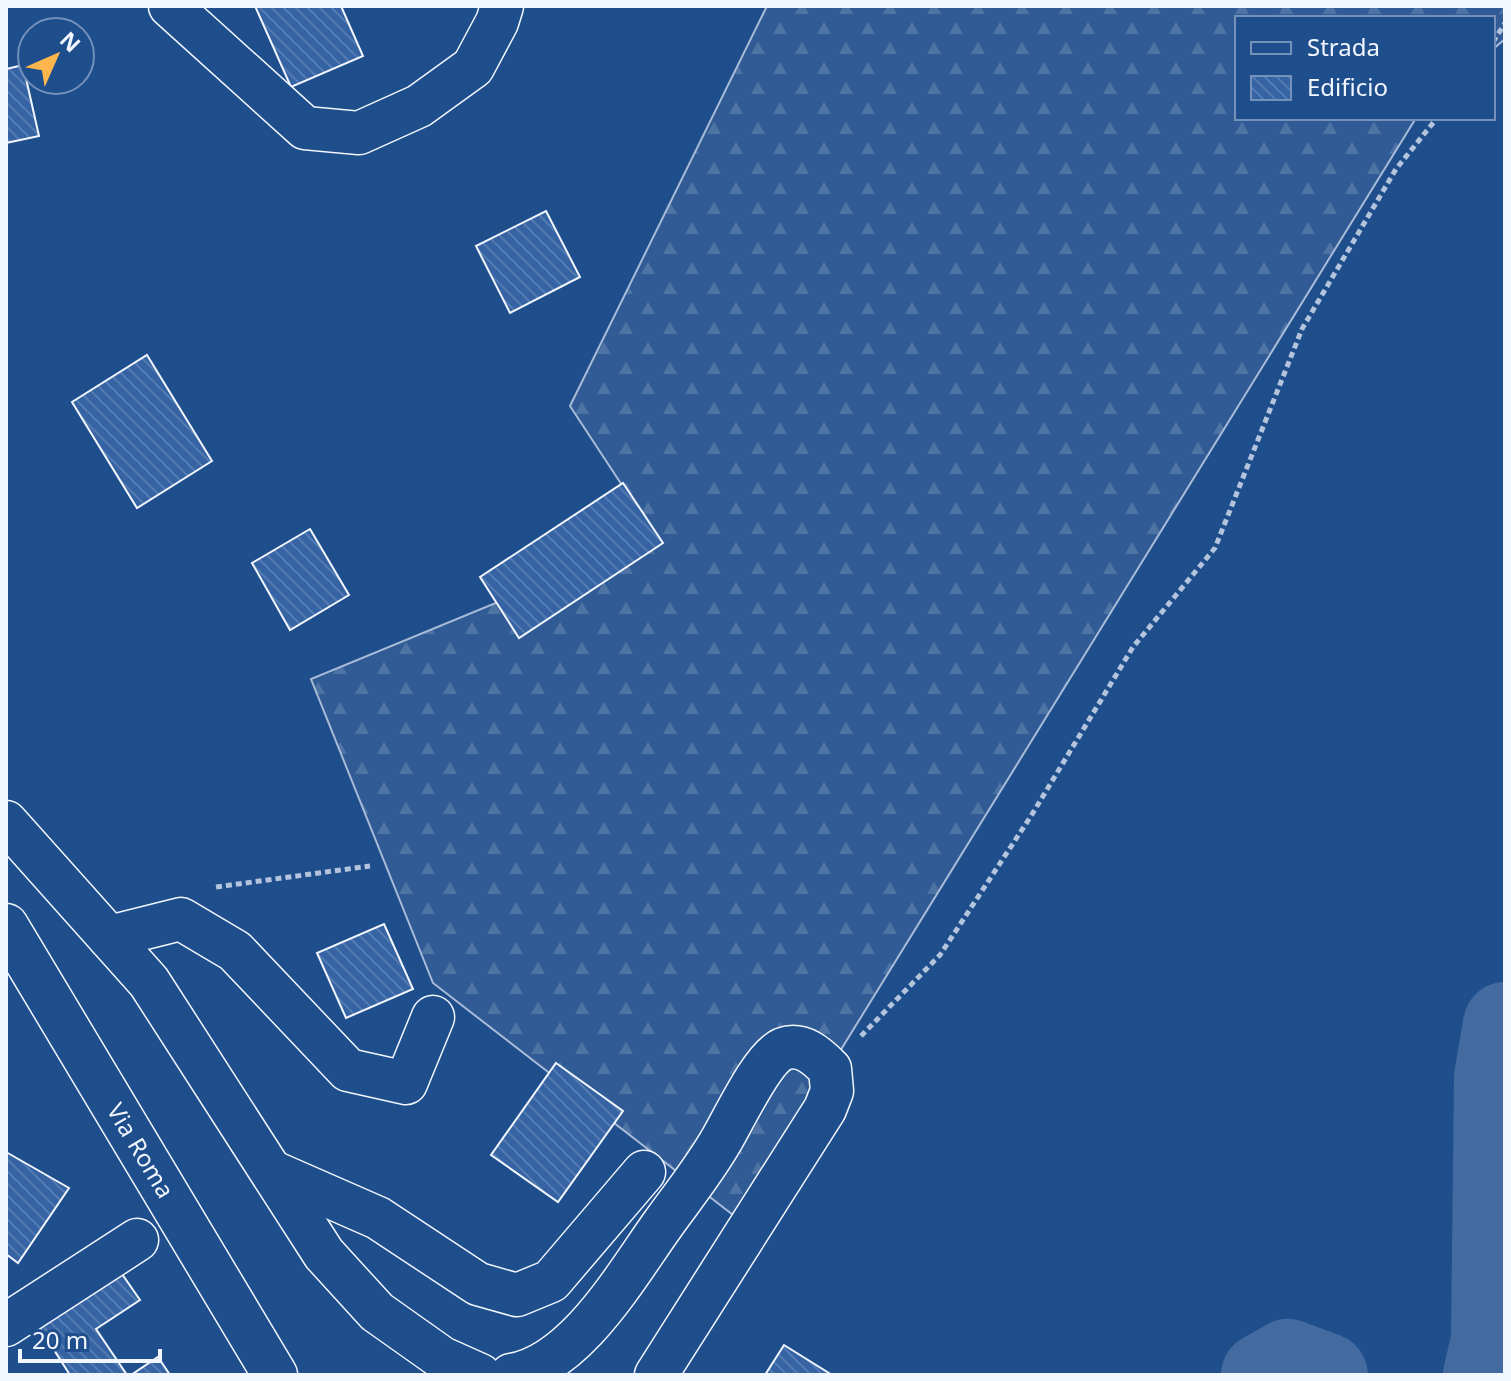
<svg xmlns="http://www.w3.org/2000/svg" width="1511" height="1381" font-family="'Noto Sans',sans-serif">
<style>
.forest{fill:url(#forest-firs);stroke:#a8bbd7;stroke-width:2}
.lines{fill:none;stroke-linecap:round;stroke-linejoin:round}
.river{stroke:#446ba0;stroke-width:84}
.building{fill:url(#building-back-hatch);stroke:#f2f6ff;stroke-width:2}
.street-casing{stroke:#f2f6ff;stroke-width:45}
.secondary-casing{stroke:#f2f6ff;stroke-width:47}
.path{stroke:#b3c4dc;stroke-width:5;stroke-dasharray:6 4;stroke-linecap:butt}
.street{stroke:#1f4e8c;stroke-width:42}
.secondary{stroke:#1f4e8c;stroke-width:44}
.labels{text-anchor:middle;stroke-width:6;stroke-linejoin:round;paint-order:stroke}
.street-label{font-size:24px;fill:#f2f6ff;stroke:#1f4e8c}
</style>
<defs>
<pattern id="forest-firs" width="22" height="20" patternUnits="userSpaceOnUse" patternTransform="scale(2)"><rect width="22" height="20" fill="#305b95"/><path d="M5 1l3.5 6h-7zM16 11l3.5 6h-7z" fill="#4e73a5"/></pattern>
<pattern id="building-back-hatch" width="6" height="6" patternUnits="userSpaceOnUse" patternTransform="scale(2)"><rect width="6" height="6" fill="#3563a3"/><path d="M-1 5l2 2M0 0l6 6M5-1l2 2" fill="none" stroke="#537ab1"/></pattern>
</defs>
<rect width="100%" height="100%" fill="#1f4e8c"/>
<polygon class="forest" points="767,6 1505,6 1505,39 1493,49 1493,18 1237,18 1237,118 1416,118 737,1218 433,983 311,679 656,537 570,406"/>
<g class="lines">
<g class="river">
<polyline points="1263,1375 1288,1361 1326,1375"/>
<polyline points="1485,1375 1493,1340 1496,1077 1505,1024"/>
</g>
</g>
<g class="building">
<polygon points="255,6 341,6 363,56 291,87"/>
<polygon points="23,65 39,136 6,143 6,69"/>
<polygon points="546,211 580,277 510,313 476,246"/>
<polygon points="147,355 212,461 137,508 72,402"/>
<polygon points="623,483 663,543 519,638 480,577"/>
<polygon points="310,529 349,595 290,630 252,563"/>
<polygon points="384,924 413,989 346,1018 317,953"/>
<polygon points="556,1063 623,1111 558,1202 491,1155"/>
<polygon points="6,1152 69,1188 18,1263 6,1254"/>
<polygon points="122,1274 140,1300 96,1329 127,1375 70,1375 40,1328"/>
<polygon points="784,1345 832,1375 765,1375"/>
<polygon points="158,1357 170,1375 131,1375"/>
</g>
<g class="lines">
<g class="street-casing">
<g id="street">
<polyline points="170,6 305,128 359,133 419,106 473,67 497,22 502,6"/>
<polyline points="6,822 149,982 324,1254 377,1312 442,1358 480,1375"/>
<polyline points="109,937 181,919 235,951 348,1070 406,1083 433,1017"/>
<polyline points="273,1172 378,1218 478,1284 517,1295 551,1281 644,1172"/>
<polyline points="6,1325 137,1240"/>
<path d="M 511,1375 C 576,1365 627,1274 663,1224 C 683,1196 705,1169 722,1139 C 734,1119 762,1058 783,1049 C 802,1042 817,1056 830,1069 L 832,1091 L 825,1109 L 656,1375"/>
</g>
</g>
<g class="secondary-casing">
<polyline id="secondary" points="6,926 275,1375"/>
</g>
<g class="path">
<polyline points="1493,42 1505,23"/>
<polyline points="216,887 370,866"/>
<polyline points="861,1036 940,955 1031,816 1133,647 1215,548 1302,329 1396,169 1437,118"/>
</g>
<use href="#street" class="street"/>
<use href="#secondary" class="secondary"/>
</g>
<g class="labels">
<g class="street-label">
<text transform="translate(140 1151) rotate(59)" y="8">Via Roma</text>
</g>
</g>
<rect width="1511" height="1381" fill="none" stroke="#f2f6ff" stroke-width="16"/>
<rect x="1235" y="16" width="260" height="104" fill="#1f4e8c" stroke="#7391ba" stroke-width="2"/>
<rect x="1251" y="42" width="40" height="12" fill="#1f4e8c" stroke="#7391ba" stroke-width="2"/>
<text x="1307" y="56" font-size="24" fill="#f2f6ff">Strada</text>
<rect x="1251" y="76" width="40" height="24" fill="url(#building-back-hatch)" stroke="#7391ba" stroke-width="2"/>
<text x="1307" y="96" font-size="24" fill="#f2f6ff">Edificio</text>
<g transform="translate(56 56) rotate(45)"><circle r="38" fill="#1f4e8c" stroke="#7391ba" stroke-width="2"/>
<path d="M0-6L14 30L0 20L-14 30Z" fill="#ffb74d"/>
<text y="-12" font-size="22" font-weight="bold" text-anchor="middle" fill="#f2f6ff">N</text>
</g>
<path d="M20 1349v12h140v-12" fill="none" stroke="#f2f6ff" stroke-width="4"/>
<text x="32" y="1349" font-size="24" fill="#f2f6ff" stroke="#1f4e8c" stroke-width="6" paint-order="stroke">20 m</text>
</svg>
